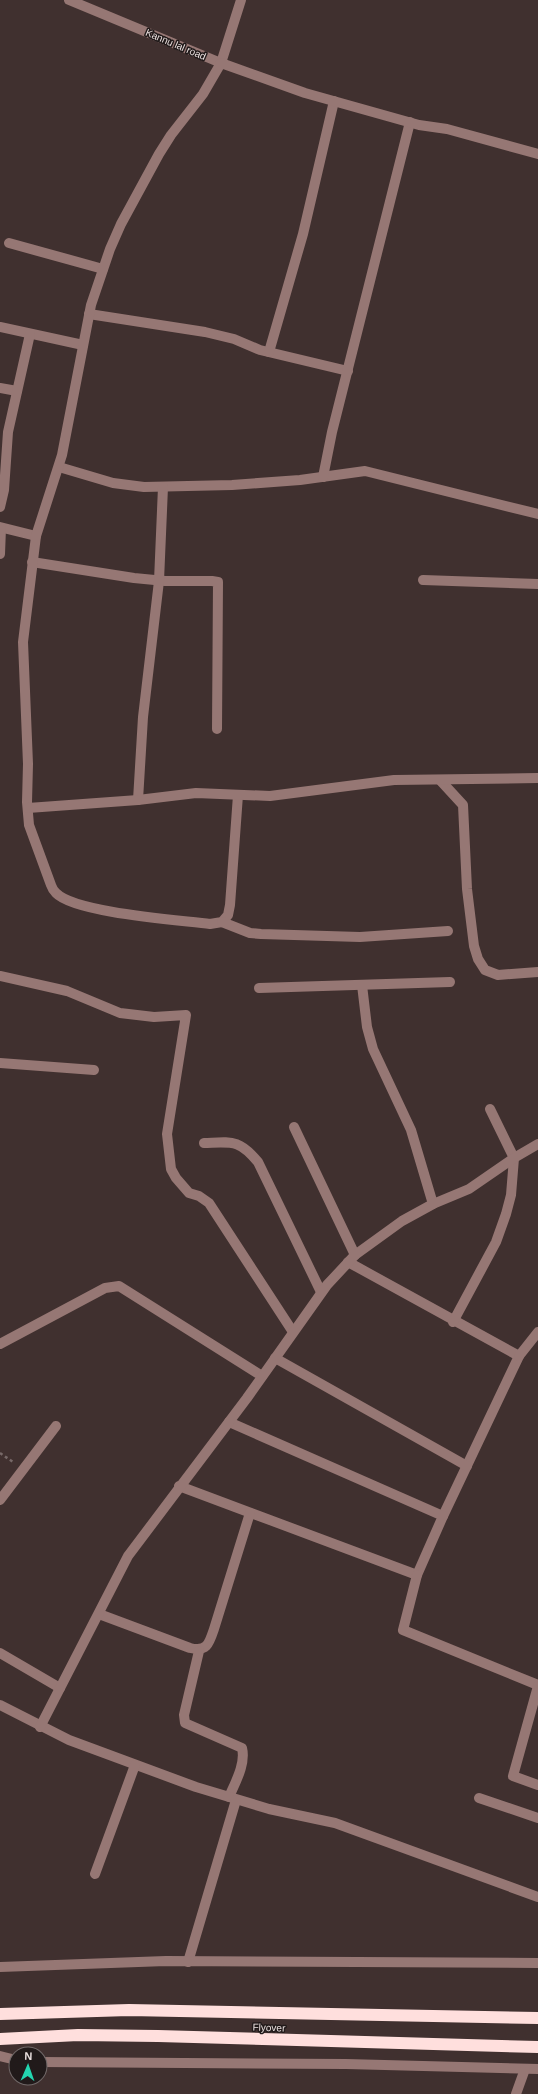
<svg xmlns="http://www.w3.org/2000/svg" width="538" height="2094" font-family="Arial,sans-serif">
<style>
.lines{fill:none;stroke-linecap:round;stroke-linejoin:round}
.path{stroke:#776968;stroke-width:2.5;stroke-dasharray:3 3;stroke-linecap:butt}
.minor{stroke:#967774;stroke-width:10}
.highway{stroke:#ffdfdd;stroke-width:12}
.labels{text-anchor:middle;stroke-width:3;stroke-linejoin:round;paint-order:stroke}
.street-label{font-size:10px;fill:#eae0df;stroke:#211a1a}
</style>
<rect width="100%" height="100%" fill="#40302f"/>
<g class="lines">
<polyline class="path" points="0,1453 13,1462"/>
<g class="minor">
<polyline points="69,0 221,63 241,0"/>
<polyline points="9,243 103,269"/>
<polyline points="89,314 205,332 234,339 260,350 348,371"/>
<polyline points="0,327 83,345"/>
<polyline points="269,352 303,234 334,101"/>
<polyline points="0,388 17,391"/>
<polyline points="59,467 113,483 144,487 232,485 300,480 365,471 538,514"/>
<polyline points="323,477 332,432 410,122"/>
<polyline points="0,507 4,490 8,432 30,334"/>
<polyline points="0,527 36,536"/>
<polyline points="0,554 1,528"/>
<polyline points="32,562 134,578 165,581 212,581 218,582 217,729"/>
<polyline points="423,580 538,584"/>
<polyline points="440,780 463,805 467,889 474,946 478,959 485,970 498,975 538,972"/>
<path d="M 238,795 L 230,905 L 228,915 L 222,922 L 210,924 C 180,920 75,913 56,893 C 54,891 52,888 51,885 L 29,825 L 27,802 L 28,764 L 23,642 L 36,536 L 62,455 L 91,305 L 110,249 L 121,224 L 159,154 L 171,135 L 203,94 L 221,63 L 305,93 L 419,125 L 447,129 L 538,154"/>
<polyline points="138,800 143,717 159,581 163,487"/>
<polyline points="28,808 138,800 196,793 270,796 394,780 538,778"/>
<polyline points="222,922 250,933 261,934 360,937 448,931"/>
<polyline points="0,976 67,991 120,1013 154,1017 186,1015 167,1134 171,1169 176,1178 189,1193 199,1196 209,1203 293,1332"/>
<polyline points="362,985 367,1027 373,1049 411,1130 433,1204"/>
<polyline points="259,988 450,982"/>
<polyline points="0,1063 94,1070"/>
<polyline points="294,1127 355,1255"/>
<path d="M 204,1143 C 232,1142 239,1139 258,1162 L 321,1292"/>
<polyline points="348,1262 519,1356 443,1516"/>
<polyline points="453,1322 496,1242 506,1214 511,1195 514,1158 490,1109"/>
<polyline points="0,1344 105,1288 119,1286 262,1376"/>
<polyline points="519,1356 538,1332"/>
<polyline points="275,1358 467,1466"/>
<polyline points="179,1486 417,1575 443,1516 229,1422"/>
<polyline points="0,1500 56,1426"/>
<polyline points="417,1575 403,1630 538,1685"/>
<path d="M 99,1614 L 190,1648 C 207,1652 209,1644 214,1629 L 250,1513"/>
<path d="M 199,1651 L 184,1715 L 185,1723 L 242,1748 C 246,1764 235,1783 229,1797"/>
<polyline points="0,1653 60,1688"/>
<polyline points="538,1686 513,1776 538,1785"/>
<polyline points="0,1705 69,1740 196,1787 269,1809 335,1823 538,1897"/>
<polyline points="40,1727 128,1556 247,1398 327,1285 355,1255 402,1221 433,1204 469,1189 514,1158 538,1144"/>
<polyline points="479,1798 538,1818"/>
<polyline points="95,1874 135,1765"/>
<polyline points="188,1962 236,1800"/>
<polyline points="0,1967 166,1961 538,1963"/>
<polyline points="0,2056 16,2060"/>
<polyline points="40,2062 346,2064 538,2069"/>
<polyline points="516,2094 525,2069"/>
</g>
<g class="highway">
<polyline points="0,2014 129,2010 538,2018"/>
<polyline points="0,2039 78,2035 158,2036 538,2047"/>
</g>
</g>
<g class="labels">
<g class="street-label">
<text transform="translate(176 44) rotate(23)" y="4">Kannu lal road</text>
<text transform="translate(269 2027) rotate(2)" y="4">Flyover</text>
</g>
</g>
<g transform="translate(28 2066) rotate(2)"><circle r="19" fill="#211a1a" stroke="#716969"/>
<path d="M0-3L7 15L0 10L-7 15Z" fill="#23d5af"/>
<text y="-6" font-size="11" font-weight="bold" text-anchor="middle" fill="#eae0df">N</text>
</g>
</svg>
